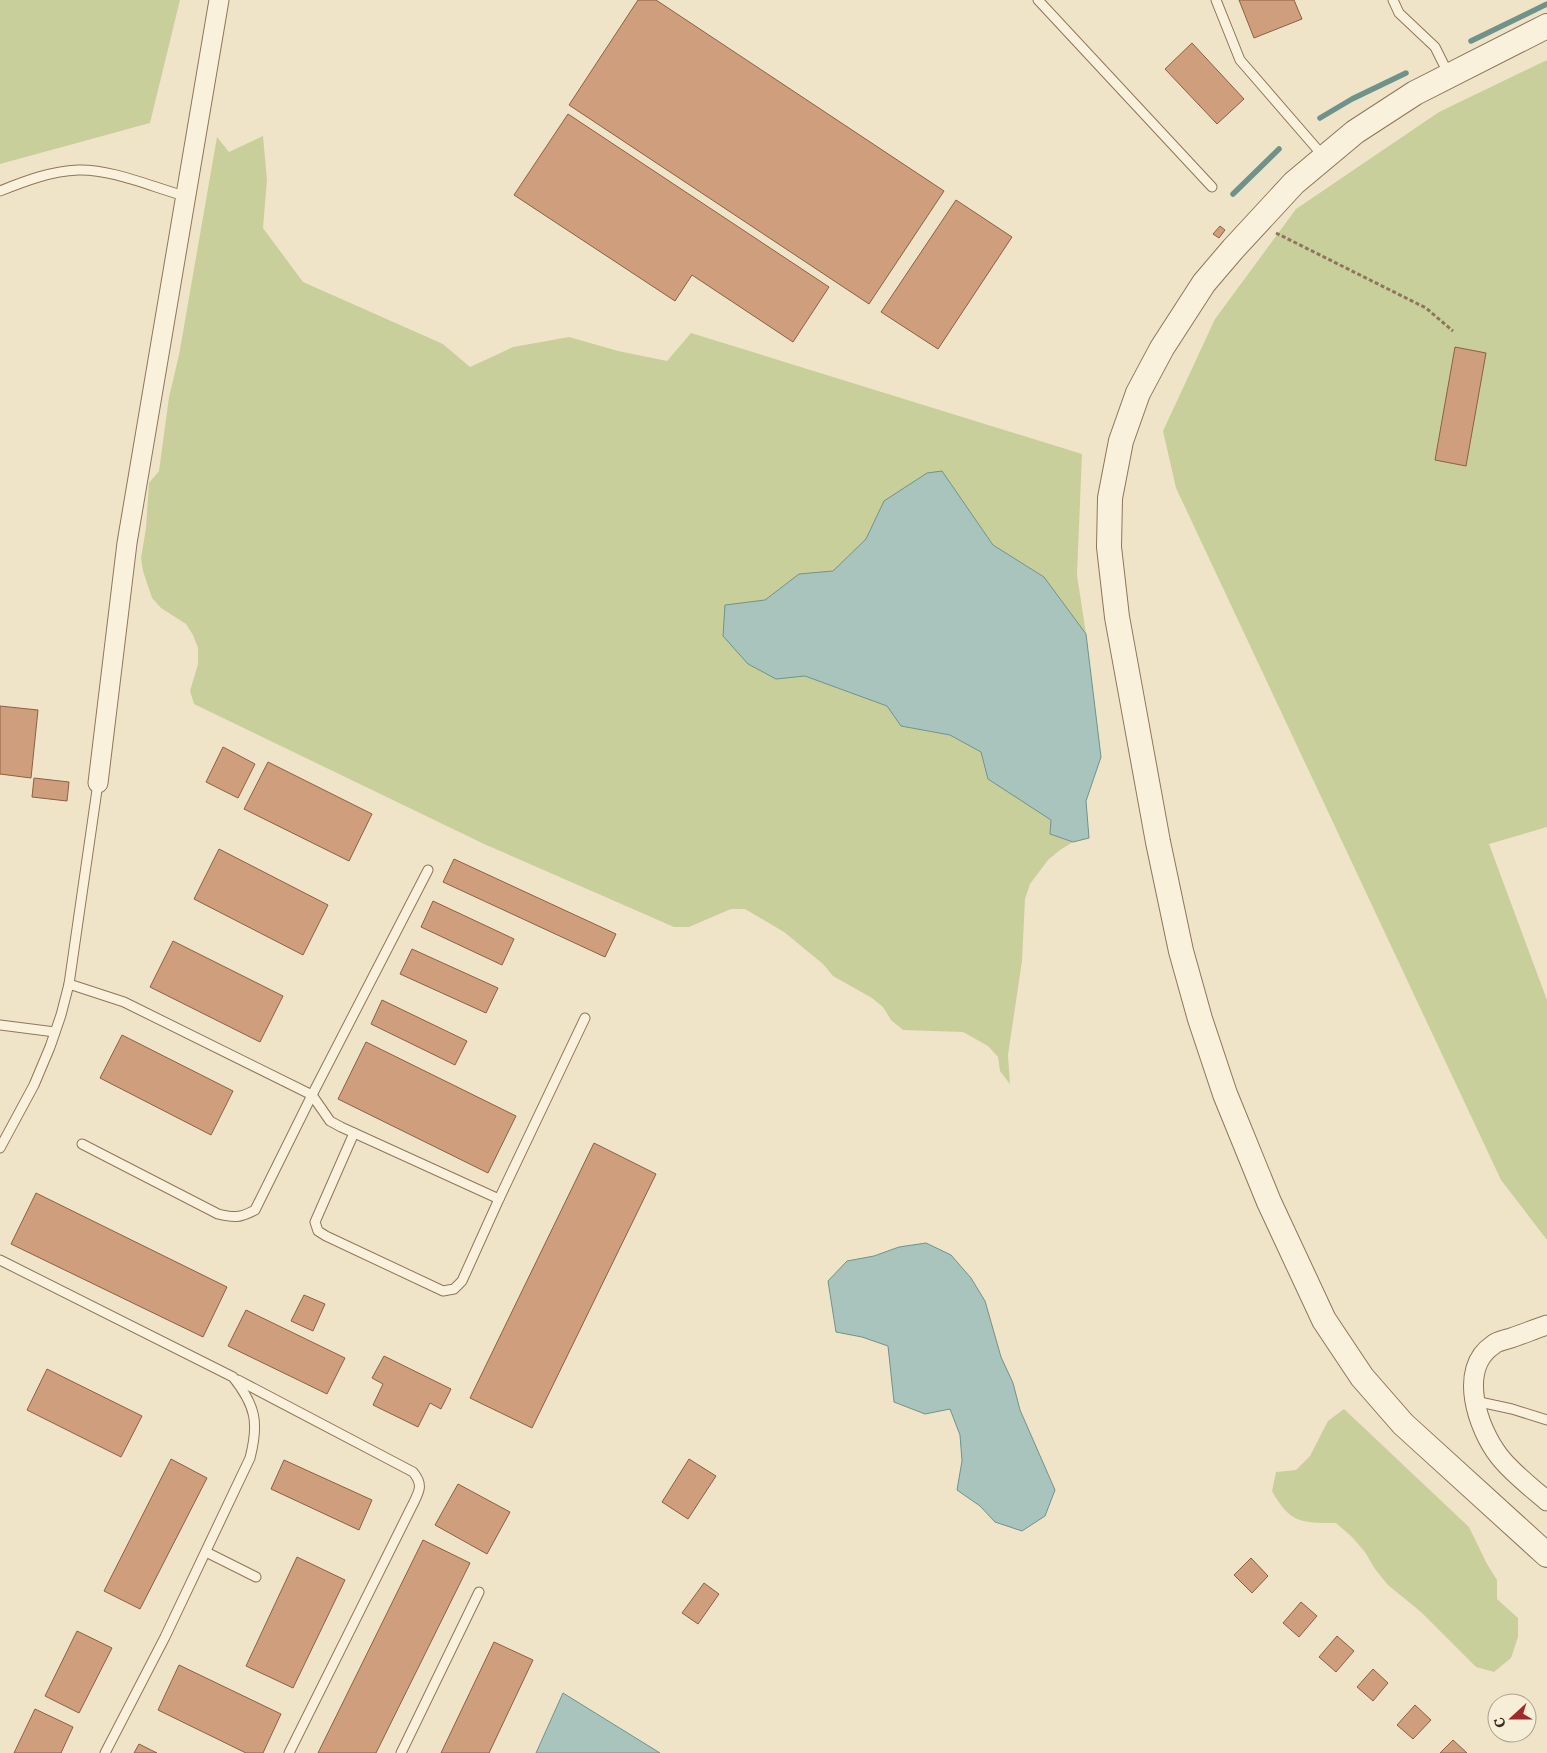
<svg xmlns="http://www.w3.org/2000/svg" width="1547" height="1753" font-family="'Roboto Serif',serif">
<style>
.green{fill:#c9cf9b}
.water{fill:#a9c4bc;stroke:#6f938a}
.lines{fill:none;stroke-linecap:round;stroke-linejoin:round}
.stream{stroke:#6f938a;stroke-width:5.5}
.building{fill:#cf9f7d;stroke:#8d5f41}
.service-casing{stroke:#8d765c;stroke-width:11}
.minor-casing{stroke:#8d765c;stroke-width:21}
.tertiary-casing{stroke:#8d765c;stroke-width:26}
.path{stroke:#8d765c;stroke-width:3;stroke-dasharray:4 2.5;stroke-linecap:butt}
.service{stroke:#faf1dc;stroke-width:9}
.minor{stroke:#faf1dc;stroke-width:19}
.tertiary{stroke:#faf1dc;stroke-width:24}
</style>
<rect width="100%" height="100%" fill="#f0e4c8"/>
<g class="green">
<polygon points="0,0 180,0 150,123 0,164"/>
<polygon points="1547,60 1547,827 1489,844 1547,1000 1547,1240 1501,1180 1176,488 1163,431 1215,319 1296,209 1439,112"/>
<polygon points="263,136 267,180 263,228 303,282 443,344 470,367 513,347 569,337 618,351 667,361 691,333 1082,454 1077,575 1086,634 1044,577 993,545 941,471 884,501 866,539 833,571 799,574 765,600 725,605 776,679 805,676 887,706 901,726 951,735 982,752 988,779 1052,820 1050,834 1073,842 1060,850 1048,860 1030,884 1025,899 1022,961 1008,1055 1010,1084 1000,1071 998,1057 988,1046 963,1032 903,1030 891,1020 883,1007 872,998 833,976 823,964 784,932 745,909 731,909 689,927 674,927 484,844 194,704 190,691 198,664 198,648 193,635 186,624 161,608 152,598 143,571 141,558 146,528 149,483 159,471 169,397 179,355 217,137 229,152"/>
<path d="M 1344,1409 L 1469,1527 L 1487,1564 L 1497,1580 L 1497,1599 L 1518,1618 L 1518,1637 L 1511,1658 L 1494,1672 L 1476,1667 L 1421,1612 L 1388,1585 L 1375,1569 L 1365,1552 L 1352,1537 L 1336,1523 C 1300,1523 1290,1523 1272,1491 L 1276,1472 L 1296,1470 L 1310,1456 L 1328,1421 Z"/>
</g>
<g class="water">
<polygon points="942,471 993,545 1044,577 1086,634 1101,757 1086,801 1089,838 1073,842 1050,834 1051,820 988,779 981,752 950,735 901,726 887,706 805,676 776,679 748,664 723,636 725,605 765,600 799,574 833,571 866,539 884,501 927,473"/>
<polygon points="926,1243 951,1255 971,1278 985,1301 1001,1357 1013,1383 1020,1410 1055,1490 1045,1516 1022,1531 995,1522 980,1506 957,1490 962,1461 960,1435 950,1409 925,1414 894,1402 888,1346 862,1337 836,1332 828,1281 847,1261 874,1256 899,1247"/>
<polygon points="563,1693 660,1753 536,1753"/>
</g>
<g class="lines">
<g class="stream">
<polyline points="1471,41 1547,4"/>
<polyline points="1320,118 1352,99 1406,73"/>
<polyline points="1233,194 1279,149"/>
</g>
</g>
<g class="building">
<polygon points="638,0 656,0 944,191 869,304 569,105"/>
<polygon points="1239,0 1294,0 1302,19 1254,38"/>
<polygon points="1192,43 1244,99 1217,124 1165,69"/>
<polygon points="568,114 829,287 793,342 692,275 675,301 514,195"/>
<polygon points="956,200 1012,237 938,349 881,312"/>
<polygon points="1220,226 1225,230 1219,238 1213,234"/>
<polygon points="1455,347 1486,353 1466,466 1435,460"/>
<polygon points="0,706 38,710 31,778 0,774"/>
<polygon points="223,747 255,764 238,798 206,782"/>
<polygon points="268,762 372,814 349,861 244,809"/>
<polygon points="34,778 69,782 67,801 32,797"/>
<polygon points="219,849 328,905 303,955 194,899"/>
<polygon points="454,859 616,934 605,957 443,882"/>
<polygon points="433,901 514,939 502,965 421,927"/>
<polygon points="173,941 283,996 260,1042 150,987"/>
<polygon points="412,949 498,988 486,1013 400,974"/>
<polygon points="382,1000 467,1041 455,1065 371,1024"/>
<polygon points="122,1035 233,1091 211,1135 100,1078"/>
<polygon points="366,1042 516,1116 488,1173 338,1099"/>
<polygon points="594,1143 656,1174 532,1428 470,1398"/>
<polygon points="36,1193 227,1287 203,1337 11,1244"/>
<polygon points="304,1295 325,1304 313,1331 291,1321"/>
<polygon points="246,1310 345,1358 327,1394 228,1346"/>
<polygon points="384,1356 451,1389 441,1409 430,1403 418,1427 373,1405 383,1384 372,1378"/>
<polygon points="47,1369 142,1416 121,1457 27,1410"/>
<polygon points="171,1459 207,1478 140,1609 104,1591"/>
<polygon points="689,1459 716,1476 688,1519 662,1502"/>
<polygon points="284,1460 372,1500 359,1530 271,1489"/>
<polygon points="458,1484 510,1512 487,1554 435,1525"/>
<polygon points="423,1540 470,1563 376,1753 318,1753"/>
<polygon points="297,1557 345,1580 293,1688 246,1666"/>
<polygon points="1251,1558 1268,1576 1252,1593 1234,1575"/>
<polygon points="704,1583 719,1594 698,1624 682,1613"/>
<polygon points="1301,1602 1317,1616 1299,1637 1283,1623"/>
<polygon points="77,1631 112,1648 79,1713 45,1696"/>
<polygon points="1337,1636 1354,1651 1336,1672 1319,1657"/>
<polygon points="494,1642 533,1660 489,1753 441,1753"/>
<polygon points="179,1665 281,1714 263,1753 246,1753 158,1710"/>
<polygon points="1373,1669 1388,1683 1373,1701 1357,1687"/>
<polygon points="1415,1705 1431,1720 1413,1739 1397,1725"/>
<polygon points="35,1709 73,1727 61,1753 14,1753"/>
<polygon points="1453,1740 1467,1753 1440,1753"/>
<polygon points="139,1744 157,1753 134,1753"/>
</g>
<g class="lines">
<g class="service-casing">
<g id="service">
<polyline points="1038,0 1212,187"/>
<polyline points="1216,0 1240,60 1324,157"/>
<polyline points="1393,0 1399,13 1435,47 1449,75"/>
<path d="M 0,191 C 25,181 51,171 78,170 C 112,169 152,187 185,196"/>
<polyline points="69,984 124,1002 312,1095 428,870"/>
<polyline points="0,1025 55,1032"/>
<polyline points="312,1095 330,1121 341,1127 499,1199 585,1018"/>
<polyline points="354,1133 315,1222 318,1231 326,1236 443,1291 454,1289 462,1281 499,1199"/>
<path d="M 82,1144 L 218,1214 C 234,1218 240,1218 255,1210 L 312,1095"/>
<polyline points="0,1148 34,1085 50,1047 61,1015 69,984 98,783"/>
<path d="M 0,1260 L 233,1377 C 256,1406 259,1423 250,1458 L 165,1637 L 105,1753"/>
<path d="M 238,1380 L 413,1472 C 424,1485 419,1492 412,1506 L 289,1753"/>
<polyline points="1475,1401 1512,1409 1547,1420"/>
<polyline points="206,1552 256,1577"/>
<polyline points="401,1753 479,1592"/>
</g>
</g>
<g class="minor-casing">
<g id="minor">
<polyline points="98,783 127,543 219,0"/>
<path d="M 1547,1325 C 1535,1329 1523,1334 1511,1338 C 1505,1340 1497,1341 1493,1345 C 1457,1369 1478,1429 1499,1456 C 1512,1473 1531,1487 1547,1501"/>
</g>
</g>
<g class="tertiary-casing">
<polyline id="tertiary" points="1547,26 1415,93 1355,132 1294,183 1233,249 1204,283 1162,348 1138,393 1121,441 1110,498 1109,547 1117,617 1158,842 1181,951 1200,1019 1225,1094 1269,1202 1324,1320 1362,1377 1403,1424 1547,1555"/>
</g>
<polyline class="path" points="1276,233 1426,308 1453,331"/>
<use href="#service" class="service"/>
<use href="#minor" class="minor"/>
<use href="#tertiary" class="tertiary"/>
</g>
<g transform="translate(1512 1718) rotate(249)"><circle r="24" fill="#f7eed8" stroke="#ada18e"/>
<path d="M0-4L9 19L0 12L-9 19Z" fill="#9e2a2b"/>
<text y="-8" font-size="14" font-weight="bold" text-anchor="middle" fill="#3d2e20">С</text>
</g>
</svg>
